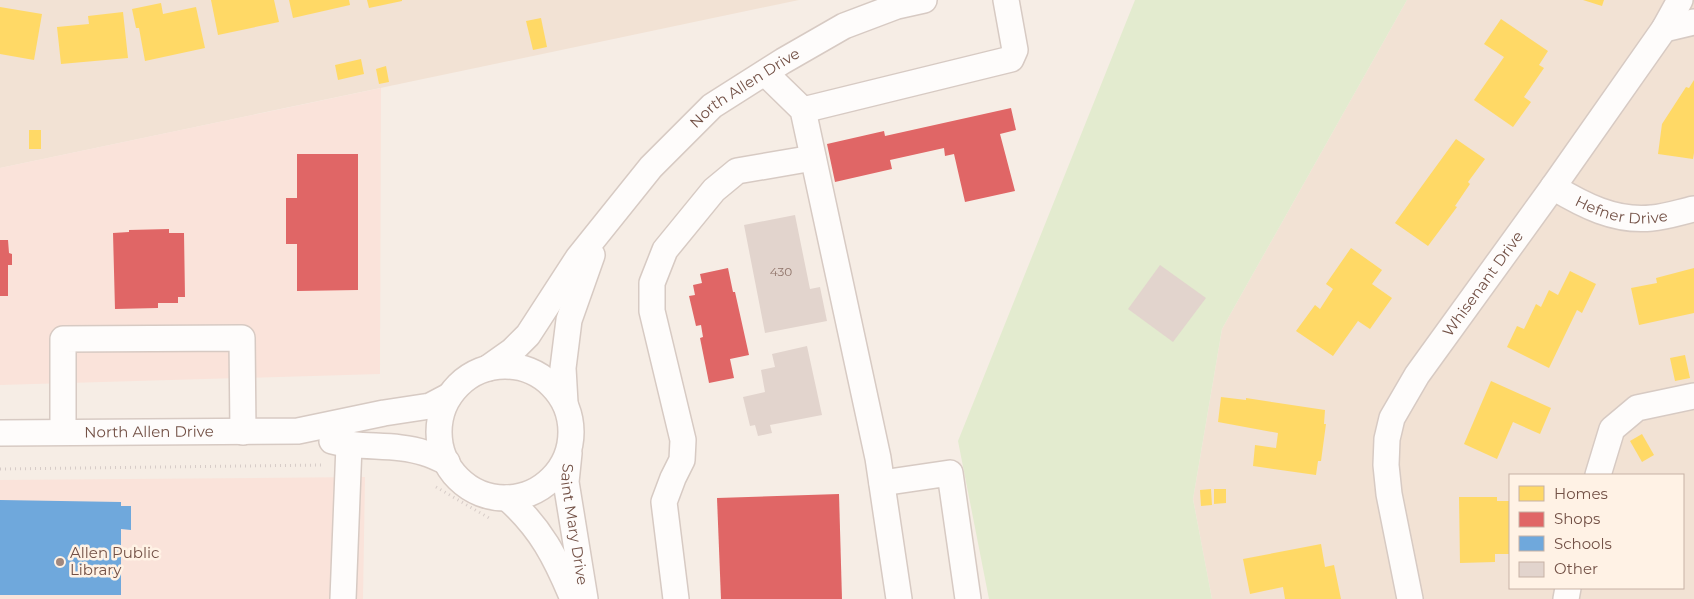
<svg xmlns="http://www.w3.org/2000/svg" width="1694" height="599" font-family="Montserrat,sans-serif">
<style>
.residential{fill:#f2e2d4;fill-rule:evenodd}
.commercial{fill:#fae3da}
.green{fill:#e3ebcf}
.homes{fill:#ffd966}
.shops{fill:#e06666}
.schools{fill:#6fa8dc}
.building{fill:#e2d4cd}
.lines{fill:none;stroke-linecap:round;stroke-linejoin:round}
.minor-casing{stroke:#d7cac3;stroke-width:28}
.path{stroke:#d7ccc8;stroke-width:3;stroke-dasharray:1 4;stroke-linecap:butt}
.minor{stroke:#fefcfb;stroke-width:25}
.poi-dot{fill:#a1887e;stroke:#fff2e5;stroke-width:2}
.labels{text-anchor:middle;stroke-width:5;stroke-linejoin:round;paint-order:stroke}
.number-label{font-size:12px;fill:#90746a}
.street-label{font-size:15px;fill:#735146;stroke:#fff2e5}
.poi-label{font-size:15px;fill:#735146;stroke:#fff2e5;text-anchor:start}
</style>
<rect width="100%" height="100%" fill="#f6ede5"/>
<g class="residential">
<polygon points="0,0 799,0 0,168"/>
<path d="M 1407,0 L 1694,0 L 1694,599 L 1212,599 L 1193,499 L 1222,329 ZM 1510,475 L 1683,475 L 1683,588 L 1510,588 Z"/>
</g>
<g class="commercial">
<polygon points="381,88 380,374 0,385 0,168"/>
<polygon points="365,477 363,599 0,599 0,480"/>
</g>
<polygon class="green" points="1135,0 1407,0 1222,329 1193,499 1212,599 989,599 958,441"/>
<g class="homes">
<polygon points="211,0 274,0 279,22 218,35"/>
<polygon points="289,0 349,0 350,5 293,18"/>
<polygon points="367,0 402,0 402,1 369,8"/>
<polygon points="1583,0 1604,0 1602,6"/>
<polygon points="161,3 163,14 196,7 205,48 145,61 139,28 136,28 132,9"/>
<polygon points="0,7 42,14 34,60 0,54"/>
<polygon points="123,12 128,58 61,64 57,27 89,24 88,16"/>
<polygon points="541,18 547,47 533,50 526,21"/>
<polygon points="1501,19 1548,51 1539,65 1544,68 1524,97 1531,102 1513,127 1474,100 1504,57 1484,44"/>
<polygon points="361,59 364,74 338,80 335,65"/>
<polygon points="386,66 389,82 379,84 376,69"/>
<polygon points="1694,80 1694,153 1693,159 1658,154 1662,124 1686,87 1689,88"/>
<rect x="29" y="130" width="12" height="19"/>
<polygon points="1456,139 1485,159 1468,182 1470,184 1455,206 1457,207 1428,246 1395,223"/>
<polygon points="1351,248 1382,270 1372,284 1392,298 1370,329 1358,321 1333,356 1296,331 1315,305 1320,309 1333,289 1326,284"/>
<polygon points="1694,268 1694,313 1639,325 1631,288 1657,283 1656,278"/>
<polygon points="1570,271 1596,284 1582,313 1577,310 1549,368 1507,347 1517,326 1524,329 1536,304 1541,307 1549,290 1558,295"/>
<polygon points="1685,355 1690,378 1675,381 1670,358"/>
<polygon points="1491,381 1551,408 1540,434 1513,422 1497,459 1464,444"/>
<polygon points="1221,397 1246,400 1246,398 1325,410 1324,424 1326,424 1321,461 1318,461 1316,475 1253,466 1255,445 1276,448 1278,433 1218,422"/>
<polygon points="1642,434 1654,455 1642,462 1630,441"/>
<polygon points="1211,489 1212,505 1201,506 1200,490"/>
<polygon points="1214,489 1226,489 1226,503 1214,504"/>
<polygon points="1459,497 1497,497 1497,501 1510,501 1510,554 1495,554 1495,562 1460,563"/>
<polygon points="1321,544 1325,567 1334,565 1341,599 1285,599 1283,587 1250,594 1243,559"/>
</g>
<g class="shops">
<polygon points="1011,108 1016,130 1000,134 1015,191 965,202 954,154 945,156 944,148 890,160 892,169 835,182 827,144 884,131 885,136"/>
<polygon points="297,154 358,154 358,290 297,291 297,244 286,244 286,198 297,198"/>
<polygon points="169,229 169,233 184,233 185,297 178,297 178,303 158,303 158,308 115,309 113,233 129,232 129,230"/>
<polygon points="0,240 8,240 9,253 12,254 12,265 8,265 8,296 0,296"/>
<polygon points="728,268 733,292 735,292 749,355 730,359 734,378 709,383 700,338 703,337 701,325 696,326 689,296 695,295 693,285 702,283 700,274"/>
<polygon points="839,494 842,599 721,599 717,498"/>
</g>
<polygon class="schools" points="0,500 121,502 121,506 131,506 131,530 121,529 121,595 0,595"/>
<g class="building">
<polygon points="795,215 810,289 820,287 827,321 765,333 744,225"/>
<polygon points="1160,265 1206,298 1173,342 1128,309"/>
<polygon points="807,346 822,415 770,425 772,433 758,436 755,425 750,426 743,397 765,392 761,370 775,367 772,354"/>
</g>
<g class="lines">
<g class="minor-casing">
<g id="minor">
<polyline points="1664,29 1694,22"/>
<polyline points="765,73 803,110 878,458 899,599"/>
<polyline points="803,110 1011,59 1015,50 1006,0"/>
<path id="s1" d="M 1553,187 C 1583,205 1615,222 1652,218 C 1666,217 1680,212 1694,209"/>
<circle cx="505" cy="432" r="66"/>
<path id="s2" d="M 488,368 L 512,351 L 528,335 L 578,258 L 651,167 L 712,106 L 783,61 L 844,26 L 897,6 L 924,0"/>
<polyline points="565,403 563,368 569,320 592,255"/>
<polyline points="63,432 63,339 242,338 243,432"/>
<path id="s3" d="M 0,433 L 298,431 L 384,413 L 430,406 L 449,396"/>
<path d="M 332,441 C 362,449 395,443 425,453 C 432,455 440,459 447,462"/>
<path id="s4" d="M 569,453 L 566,482 L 585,599"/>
<polyline points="1598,475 1612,429 1637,408 1694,396"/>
<polyline points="882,483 950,473 968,599"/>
<path d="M 507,498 C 541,528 556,558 573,599"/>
<polyline points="343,599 349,445"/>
<polyline points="676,599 664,502 673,478 682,460 683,440 652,311 652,283 665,250 714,190 737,171 813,158"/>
<path id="s5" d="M 1410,599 L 1389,494 L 1386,465 L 1387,439 L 1392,418 L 1417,375 L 1553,187 L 1664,29 L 1680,0"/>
<polyline points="1566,599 1568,588"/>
</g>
</g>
<g class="path">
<polyline points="0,469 322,465"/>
<polyline points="436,487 489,518"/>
</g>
<use href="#minor" class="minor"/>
</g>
<circle class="poi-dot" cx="60" cy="562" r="5"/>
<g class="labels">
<g class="number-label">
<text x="781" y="276">430</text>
</g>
<g class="street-label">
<text dy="5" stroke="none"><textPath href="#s2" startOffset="384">North Allen Drive</textPath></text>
<text dy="5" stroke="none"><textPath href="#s1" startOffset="74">Hefner Drive</textPath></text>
<text dy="5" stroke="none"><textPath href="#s5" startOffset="346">Whisenant Drive</textPath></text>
<text dy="5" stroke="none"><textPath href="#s3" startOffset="149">North Allen Drive</textPath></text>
<text dy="5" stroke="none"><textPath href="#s4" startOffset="72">Saint Mary Drive</textPath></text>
</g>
<g class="poi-label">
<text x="70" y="558">Allen Public<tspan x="70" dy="17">Library</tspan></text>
</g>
</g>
<rect x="1509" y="474" width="175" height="115" fill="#fff2e5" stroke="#c7b2a5"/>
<rect x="1519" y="486" width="25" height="15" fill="#ffd966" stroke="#c7b2a5"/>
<text x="1554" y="499" font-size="15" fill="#735146">Homes</text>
<rect x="1519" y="512" width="25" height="15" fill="#e06666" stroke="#c7b2a5"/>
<text x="1554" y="524" font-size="15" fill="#735146">Shops</text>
<rect x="1519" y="536" width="25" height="15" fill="#6fa8dc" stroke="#c7b2a5"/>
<text x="1554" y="549" font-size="15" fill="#735146">Schools</text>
<rect x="1519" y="562" width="25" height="15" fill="#e2d4cd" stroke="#c7b2a5"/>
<text x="1554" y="574" font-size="15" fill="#735146">Other</text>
</svg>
